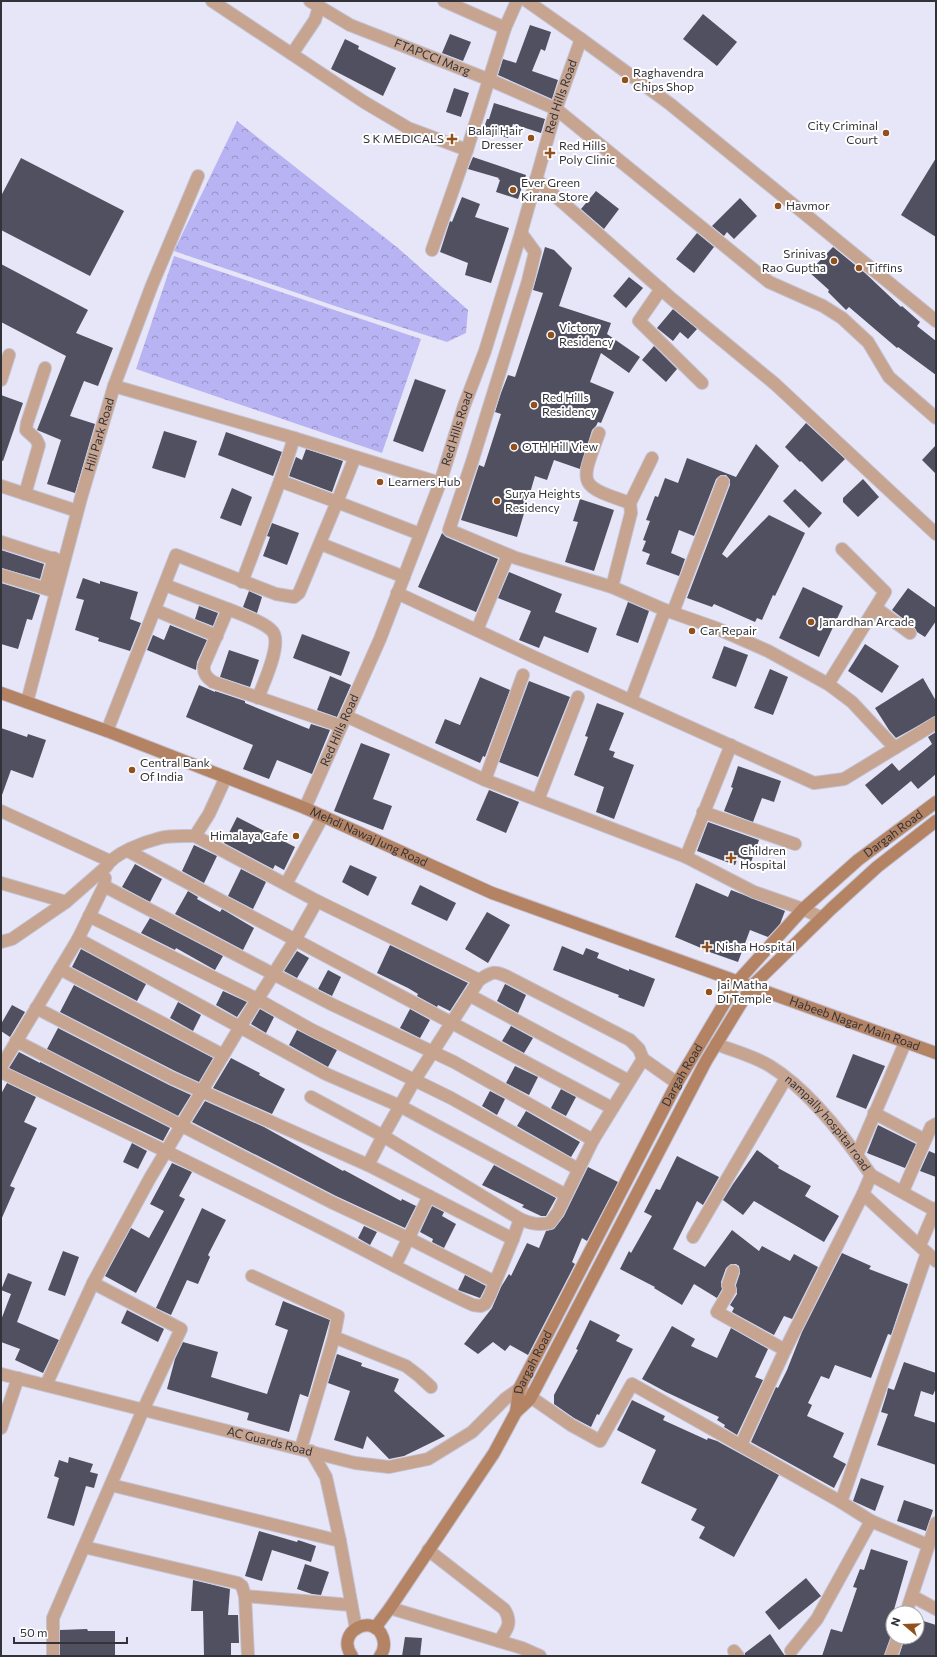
<svg xmlns="http://www.w3.org/2000/svg" width="937" height="1657" font-family="Commissioner,sans-serif">
<style>
.park{fill:url(#park-crowns)}
.building{fill:#515060}
.lines{fill:none;stroke-linecap:round;stroke-linejoin:round}
.minor-casing{stroke:#c3c2d3;stroke-width:14}
.tertiary-casing{stroke:#c3c2d3;stroke-width:14}
.secondary-casing{stroke:#c3c2d3;stroke-width:14}
.minor{stroke:#c6a48f;stroke-width:12}
.tertiary{stroke:#c6a48f;stroke-width:12}
.secondary{stroke:#b38363;stroke-width:12}
.poi-dot{fill:#92501d;stroke:#fff;stroke-width:1.5}
.labels{text-anchor:middle;stroke-width:4;stroke-linejoin:round;paint-order:stroke}
.street-label{font-size:12px;fill:#323239;stroke:#fff}
.poi-label{font-size:12px;fill:#323239;stroke:#fff;text-anchor:start}
</style>
<defs>
<pattern id="park-crowns" width="20" height="18" patternUnits="userSpaceOnUse"><rect width="20" height="18" fill="#b8b3f2"/><path d="M2 6a3 3 0 1 1 6 0M12 15a3 3 0 1 1 6 0" fill="none" stroke="#9692c5"/></pattern>
</defs>
<rect width="100%" height="100%" fill="#e7e6f9"/>
<g class="park">
<polygon points="237,121 398,248 468,310 466,333 447,342 335,306 174,251"/>
<polygon points="174,256 421,339 382,453 136,369"/>
</g>
<g class="building">
<polygon points="703,14 737,42 717,66 683,39"/>
<polygon points="530,25 551,32 545,51 541,49 532,71 558,80 552,99 498,75 503,59 516,63"/>
<polygon points="450,34 471,42 463,61 442,53"/>
<polygon points="345,39 359,46 358,49 396,68 383,96 331,69"/>
<polygon points="454,88 469,93 461,117 446,112"/>
<polygon points="494,103 545,119 541,133 513,124 508,138 483,130 487,119 489,119"/>
<polygon points="473,157 526,175 518,199 496,192 500,180 498,179 499,178 468,169"/>
<polygon points="21,158 124,211 90,276 1,230 1,196"/>
<polygon points="936,158 936,237 901,215"/>
<polygon points="596,191 619,209 604,229 581,209"/>
<polygon points="462,197 480,204 475,217 509,228 491,283 465,275 468,263 440,252 450,221 452,222"/>
<polygon points="740,198 757,216 734,239 727,232 724,236 712,226"/>
<polygon points="697,233 714,247 694,273 676,259"/>
<polygon points="545,247 554,250 572,268 559,306 611,323 607,334 640,357 629,373 601,353 590,382 614,392 601,423 598,422 596,426 592,430 580,469 554,460 547,480 535,476 517,537 461,520 479,465 484,467 501,414 495,412 501,393 508,375 515,377 543,293 533,290"/>
<polygon points="833,247 865,273 901,307 902,306 920,322 917,326 936,341 936,375 898,347 897,348 849,307 846,310 828,292 829,290 809,272"/>
<polygon points="1,264 88,310 76,333 113,348 98,386 84,381 70,416 95,424 75,493 47,484 61,440 37,430 66,356 1,322"/>
<polygon points="629,277 643,288 626,308 613,296"/>
<polygon points="673,309 697,329 688,339 680,332 673,341 657,328"/>
<polygon points="654,346 677,369 666,382 642,360"/>
<polygon points="415,379 446,390 423,452 393,441"/>
<polygon points="1,395 23,403 3,461 1,460"/>
<polygon points="806,423 845,459 822,482 801,461 800,462 785,447"/>
<polygon points="164,431 197,441 185,478 152,468"/>
<polygon points="226,432 282,452 273,476 218,455"/>
<polygon points="756,444 779,466 722,554 727,558 769,515 805,533 775,596 773,595 762,620 757,618 755,622 714,604 712,607 687,598 730,485 730,480 726,475 721,475 716,479 694,536 679,530 671,553 685,559 679,576 646,564 650,554 642,551 646,541 643,540 650,521 646,520 655,496 658,497 665,478 678,483 687,458 736,477"/>
<polygon points="936,445 936,474 922,460"/>
<polygon points="306,449 343,461 332,492 289,476 296,457 302,460"/>
<polygon points="863,479 879,497 858,517 843,502 843,498"/>
<polygon points="232,488 252,497 241,526 220,518"/>
<polygon points="795,489 822,513 809,528 783,501"/>
<polygon points="580,499 614,510 594,571 565,562 578,522 573,521"/>
<polygon points="272,523 299,533 287,565 263,556 270,537 267,536"/>
<polygon points="442,533 446,537 498,559 476,612 418,587"/>
<polygon points="1,550 44,564 40,579 1,568"/>
<polygon points="509,572 562,594 555,612 597,628 588,653 544,636 539,648 519,640 531,611 498,598"/>
<polygon points="83,578 100,584 100,581 138,592 130,619 141,623 130,651 98,641 99,638 75,630 84,600 76,598"/>
<polygon points="1,583 40,595 32,620 27,619 18,649 1,644"/>
<polygon points="803,587 843,606 819,657 779,638"/>
<polygon points="908,588 936,608 936,621 925,637 917,632 914,627 892,610"/>
<polygon points="249,591 262,597 257,613 243,607"/>
<polygon points="628,602 649,611 638,643 616,635"/>
<polygon points="199,606 218,613 213,626 195,619"/>
<polygon points="170,625 207,640 197,662 196,670 147,650 153,635 164,640"/>
<polygon points="302,634 350,652 341,676 293,658"/>
<polygon points="865,644 899,666 882,693 848,671"/>
<polygon points="724,646 748,655 736,687 712,678"/>
<polygon points="229,650 259,660 250,687 220,677"/>
<polygon points="770,669 788,677 773,715 754,708"/>
<polygon points="330,676 351,685 337,717 317,710"/>
<polygon points="480,677 510,690 485,757 483,756 480,763 435,743 445,719 460,725"/>
<polygon points="923,678 936,701 936,716 896,738 889,730 875,708"/>
<polygon points="529,681 570,697 538,777 499,762"/>
<polygon points="199,685 215,692 215,691 245,701 245,703 309,729 311,724 330,730 312,774 277,760 269,779 243,769 253,745 186,717"/>
<polygon points="597,703 624,713 609,750 615,752 613,757 634,765 614,819 596,812 604,787 574,775 588,737 585,736"/>
<polygon points="1,728 27,737 28,734 46,740 33,778 11,770 2,795"/>
<polygon points="936,732 936,774 918,789 911,781 882,805 865,785 892,763 899,771 932,744 928,737"/>
<polygon points="361,743 390,754 373,799 392,806 383,830 334,811"/>
<polygon points="738,766 781,781 774,802 762,798 753,822 724,811 733,788 731,787"/>
<polygon points="489,790 519,802 506,833 476,820"/>
<polygon points="237,817 295,847 284,870 275,865 273,869 224,843"/>
<polygon points="708,822 759,840 751,862 738,857 735,865 697,851"/>
<polygon points="194,845 217,856 204,883 182,871"/>
<polygon points="135,864 162,879 150,902 122,887"/>
<polygon points="350,865 377,877 368,896 342,882"/>
<polygon points="241,869 266,882 253,909 228,896"/>
<polygon points="696,883 728,897 731,890 785,911 780,924 768,937 750,930 738,962 701,949 701,948 675,937"/>
<polygon points="420,885 456,903 447,921 411,904"/>
<polygon points="188,891 198,897 197,899 220,912 222,909 254,928 243,950 175,914"/>
<polygon points="487,912 510,925 488,963 465,949"/>
<polygon points="150,918 223,956 215,970 176,948 175,950 141,933"/>
<polygon points="390,945 468,983 450,1011 438,1005 437,1007 417,996 418,994 408,988 377,973"/>
<polygon points="562,946 583,955 586,948 599,953 597,958 629,971 629,969 655,979 644,1007 618,997 619,995 553,970"/>
<polygon points="81,949 146,984 137,1001 72,967"/>
<polygon points="297,951 309,958 297,978 284,971"/>
<polygon points="328,970 341,977 332,996 318,989"/>
<polygon points="505,984 526,995 518,1013 497,1001"/>
<polygon points="74,985 213,1058 199,1082 175,1071 60,1012"/>
<polygon points="223,991 247,1002 237,1017 216,1005"/>
<polygon points="178,1002 201,1015 193,1031 170,1018"/>
<polygon points="12,1005 25,1012 10,1037 1,1031 1,1024"/>
<polygon points="260,1009 274,1017 266,1033 251,1024"/>
<polygon points="410,1009 430,1020 420,1038 400,1028"/>
<polygon points="511,1026 533,1038 524,1053 502,1041"/>
<polygon points="58,1028 169,1085 191,1095 178,1116 47,1049"/>
<polygon points="297,1030 337,1050 328,1067 289,1045"/>
<polygon points="19,1052 40,1063 40,1062 170,1128 163,1141 9,1068"/>
<polygon points="853,1054 885,1066 866,1109 836,1097"/>
<polygon points="231,1058 260,1073 259,1075 285,1089 272,1114 213,1088"/>
<polygon points="515,1066 538,1077 529,1095 506,1083"/>
<polygon points="7,1083 36,1097 24,1122 37,1128 10,1186 15,1188 1,1220 1,1094"/>
<polygon points="561,1089 576,1097 566,1116 551,1108"/>
<polygon points="490,1091 505,1099 497,1115 482,1106"/>
<polygon points="205,1101 264,1127 343,1171 344,1170 401,1201 402,1199 416,1206 405,1228 336,1196 192,1122"/>
<polygon points="526,1111 580,1142 571,1157 517,1126"/>
<polygon points="878,1125 916,1144 905,1168 867,1153"/>
<polygon points="132,1143 147,1151 138,1169 123,1162"/>
<polygon points="757,1150 779,1166 778,1168 811,1186 805,1196 839,1216 824,1242 754,1201 743,1215 723,1200 733,1184"/>
<polygon points="929,1151 936,1154 936,1177 920,1171"/>
<polygon points="677,1156 719,1177 703,1205 697,1201 673,1249 705,1267 732,1230 759,1251 762,1246 790,1261 794,1254 818,1267 792,1319 784,1316 774,1335 732,1312 734,1308 730,1305 737,1294 736,1285 740,1273 739,1266 736,1264 731,1264 726,1268 721,1282 722,1289 717,1298 694,1284 682,1305 654,1288 655,1287 620,1269 629,1251 631,1253 652,1216 644,1212 656,1189 660,1190"/>
<polygon points="172,1163 192,1172 179,1196 185,1199 136,1293 105,1276 131,1228 149,1238 164,1211 150,1204"/>
<polygon points="494,1165 556,1198 546,1216 541,1216 522,1207 524,1205 482,1185"/>
<polygon points="588,1167 618,1182 587,1241 582,1238 572,1262 575,1264 528,1355 510,1345 505,1351 493,1342 478,1354 464,1344 492,1308 501,1287 509,1274 511,1276 527,1243 539,1248 546,1231 554,1229 564,1216"/>
<polygon points="432,1206 444,1212 442,1216 456,1224 444,1248 432,1242 433,1239 420,1232"/>
<polygon points="202,1208 226,1220 208,1255 210,1257 198,1284 187,1280 171,1315 156,1308"/>
<polygon points="364,1226 377,1232 370,1245 358,1238"/>
<polygon points="63,1251 79,1257 65,1296 48,1290"/>
<polygon points="842,1253 871,1266 869,1269 908,1284 891,1335 888,1334 871,1378 835,1365 829,1379 821,1376 808,1403 812,1405 807,1416 844,1433 833,1457 846,1464 834,1488 751,1442 776,1387 778,1388 787,1370 802,1332"/>
<polygon points="8,1273 32,1282 17,1322 59,1340 43,1373 15,1360 20,1349 1,1342 1,1320 11,1294 1,1290"/>
<polygon points="465,1275 486,1286 480,1298 458,1290"/>
<polygon points="283,1301 330,1320 308,1397 300,1394 289,1432 247,1420 249,1413 167,1389 175,1359 183,1342 218,1352 211,1377 267,1394 288,1330 275,1325"/>
<polygon points="127,1310 164,1329 158,1342 121,1323"/>
<polygon points="590,1320 620,1335 616,1341 633,1349 599,1415 597,1414 591,1427 574,1418 554,1404 554,1395 578,1350 576,1349"/>
<polygon points="672,1326 695,1339 691,1346 717,1358 731,1328 768,1349 755,1377 763,1380 737,1435 724,1427 725,1425 717,1420 719,1417 666,1392 642,1379"/>
<polygon points="337,1354 362,1363 361,1366 399,1379 394,1391 445,1436 404,1456 389,1459 367,1436 363,1449 334,1440 350,1391 328,1383"/>
<polygon points="904,1362 936,1373 936,1388 933,1395 921,1391 914,1416 936,1423 936,1465 877,1445 888,1414 881,1412 887,1393 888,1388 894,1390"/>
<polygon points="632,1400 665,1416 663,1420 707,1440 708,1438 717,1441 779,1475 734,1557 699,1538 705,1527 691,1520 697,1509 641,1483 656,1450 617,1430"/>
<polygon points="69,1457 93,1464 90,1472 98,1474 94,1488 86,1486 74,1526 47,1518 59,1478 54,1476 59,1460 68,1463"/>
<polygon points="861,1478 884,1486 875,1511 853,1501"/>
<polygon points="904,1500 933,1510 926,1531 897,1521"/>
<polygon points="259,1531 297,1542 298,1540 316,1546 311,1562 272,1550 262,1581 245,1576"/>
<polygon points="871,1549 908,1561 893,1613 893,1631 884,1656 822,1656 831,1629 842,1632 857,1588 853,1587 860,1569 864,1570"/>
<polygon points="305,1564 329,1572 321,1595 312,1594 297,1589"/>
<polygon points="806,1578 821,1596 779,1630 765,1612"/>
<polygon points="193,1580 230,1589 228,1615 238,1615 239,1643 231,1643 231,1656 204,1656 203,1611 191,1611"/>
<polygon points="917,1619 936,1625 936,1656 899,1656 905,1637 917,1637"/>
<polygon points="87,1629 88,1631 115,1631 115,1656 60,1656 60,1630"/>
<polygon points="770,1634 785,1656 745,1656 745,1653"/>
<polygon points="405,1637 422,1638 420,1656 402,1656"/>
</g>
<g class="lines">
<g class="minor-casing">
<g id="minor">
<polyline points="212,1 364,102 408,128 467,150"/>
<polyline points="444,1 505,28"/>
<polyline points="527,1 581,39"/>
<polyline points="292,54 315,20 319,7"/>
<polyline points="556,109 769,282 823,306 842,318 868,342 889,377 936,418"/>
<polyline points="536,179 672,299 775,384 936,534"/>
<polyline points="521,233 535,252 528,281 472,462 449,530 516,558 612,587 665,610 716,628 768,651 828,684 852,702 895,748"/>
<polyline points="432,250 467,150 505,28 517,1"/>
<polyline points="661,289 639,321 702,383"/>
<polyline points="1,380 9,355"/>
<polyline points="114,386 294,438 440,483"/>
<path d="M 599,433 C 580,485 577,485 630,503"/>
<polyline points="355,457 337,502 420,534"/>
<polyline points="1,486 77,511"/>
<polyline points="25,494 39,445 36,439 26,430 27,423 45,368"/>
<polyline points="1,542 63,562"/>
<polyline points="321,544 404,577"/>
<polyline points="1,575 56,592"/>
<polyline points="242,582 280,481 294,438"/>
<polyline points="165,585 228,609"/>
<polyline points="612,587 631,513 630,503 652,458"/>
<polyline points="45,588 54,558"/>
<polyline points="397,593 534,657 814,783 844,779 936,723"/>
<polyline points="876,608 910,633"/>
<polyline points="155,610 217,636"/>
<polyline points="673,612 723,482"/>
<polyline points="477,630 508,555"/>
<polyline points="828,684 885,592 842,549"/>
<path d="M 258,698 C 263,684 282,645 273,632 C 265,622 240,614 228,609 L 204,665 C 203,673 206,677 213,682 L 341,726"/>
<polyline points="631,700 665,610"/>
<path id="s1" d="M 27,702 L 81,498 L 114,386 L 152,285 L 198,176"/>
<polyline points="346,716 485,780 686,857 754,892 803,909 822,918"/>
<polyline points="107,731 176,555 276,594 294,597 299,593 337,502 280,481"/>
<polyline points="485,780 523,675"/>
<polyline points="538,800 578,697"/>
<polyline points="1,811 110,861"/>
<polyline points="703,812 795,844"/>
<path d="M 195,836 L 317,901 L 479,980 C 492,972 494,970 508,977 L 630,1040 L 639,1049 L 643,1059 L 677,1083"/>
<polyline points="128,851 612,1108"/>
<polyline points="686,857 731,745"/>
<polyline points="1,883 66,902"/>
<polyline points="286,884 323,816"/>
<polyline points="104,886 331,1004 454,1062 593,1140"/>
<polyline points="89,916 257,999 312,1030 451,1098 578,1169"/>
<polyline points="78,939 326,1074 400,1106 566,1195"/>
<path d="M 1,942 L 12,939 L 66,902 L 106,867 C 114,853 144,842 160,838 C 171,835 184,836 195,836 L 209,814 L 226,777"/>
<polyline points="60,969 223,1055"/>
<polyline points="469,995 629,1081"/>
<polyline points="36,1008 172,1078 368,1165 513,1239 520,1219"/>
<polyline points="16,1041 333,1203 408,1238 495,1282"/>
<polyline points="1,1067 78,939 104,886 105,878"/>
<path d="M 1,1072 C 108,1123 214,1174 319,1227 C 371,1253 421,1281 473,1305 L 481,1306 L 485,1304 L 489,1297 L 513,1239"/>
<path d="M 311,1097 L 383,1136 L 520,1219 C 531,1224 538,1225 550,1223 L 558,1212 L 593,1140 L 643,1059"/>
<polyline points="874,1113 925,1140"/>
<polyline points="857,1155 905,1043"/>
<polyline points="368,1165 383,1136 414,1081 479,980"/>
<polyline points="871,1175 936,1211"/>
<polyline points="903,1191 931,1127 936,1124"/>
<polyline points="693,1237 786,1078"/>
<polyline points="920,1245 936,1208"/>
<polyline points="395,1266 429,1196"/>
<polyline points="733,1271 728,1285 730,1290 717,1312 785,1350"/>
<polyline points="252,1276 338,1316 334,1337 301,1448"/>
<polyline points="334,1337 406,1366 419,1376 431,1387"/>
<polyline points="46,1385 93,1283 150,1178 240,1027 295,940 317,901"/>
<polyline points="519,1389 571,1425 600,1441 632,1384 841,1502 871,1521 928,1545"/>
<polyline points="1,1428 18,1378"/>
<polyline points="741,1445 785,1350 863,1194"/>
<polyline points="111,1485 340,1541"/>
<polyline points="841,1502 927,1253"/>
<polyline points="84,1547 238,1583 242,1586 245,1596 351,1605"/>
<path d="M 428,1550 L 504,1609 C 513,1622 507,1630 499,1641"/>
<polyline points="245,1596 248,1656"/>
<polyline points="912,1596 936,1609"/>
<polyline points="390,1608 522,1648 540,1656"/>
<polyline points="906,1613 936,1523"/>
<polyline points="734,1651 738,1656"/>
<polyline points="791,1651 817,1619 871,1521"/>
<polyline points="53,1656 53,1618 143,1410 181,1329 93,1283"/>
<polyline points="891,1656 898,1637"/>
</g>
</g>
<g class="tertiary-casing">
<g id="tertiary">
<path id="s2" d="M 310,1 L 350,25 L 490,80 L 556,109"/>
<path id="s3" d="M 305,808 L 380,639 L 440,483 L 464,406 L 485,351 L 521,233 L 556,109 L 581,39 L 670,104 L 936,321"/>
<path id="s4" d="M 716,1044 C 734,1051 754,1056 770,1066 C 809,1090 845,1137 871,1175 L 863,1194 L 936,1261"/>
<path id="s5" d="M 1,1374 L 355,1463 L 389,1467 L 428,1459 L 472,1432 L 505,1399 L 519,1389"/>
<polyline points="311,1451 326,1477 340,1541 356,1629"/>
</g>
</g>
<g class="secondary-casing">
<g id="secondary">
<path id="s6" d="M 1,693 L 107,731 L 305,808 L 492,893 L 936,1053"/>
<path id="s7" d="M 516,1412 L 519,1389 L 677,1083 L 737,982 L 803,909 L 858,860 L 936,802"/>
<polyline points="375,1628 390,1608 494,1453 516,1412 530,1399 706,1061 751,987 831,909 877,867 936,821"/>
<path d="M 352,1656 C 334,1632 374,1611 383,1638 C 385,1645 384,1651 380,1656"/>
</g>
</g>
<use href="#minor" class="minor"/>
<use href="#tertiary" class="tertiary"/>
<use href="#secondary" class="secondary"/>
</g>
<g class="poi-dot">
<circle cx="625" cy="80" r="4"/>
<circle cx="886" cy="133" r="4"/>
<circle cx="531" cy="138" r="4"/>
<path d="M450 133h4v4h4v4h-4v4h-4v-4h-4v-4h4z"/>
<path d="M548 147h4v4h4v4h-4v4h-4v-4h-4v-4h4z"/>
<circle cx="513" cy="190" r="4"/>
<circle cx="778" cy="206" r="4"/>
<circle cx="834" cy="261" r="4"/>
<circle cx="859" cy="268" r="4"/>
<circle cx="551" cy="335" r="4"/>
<circle cx="534" cy="405" r="4"/>
<circle cx="514" cy="447" r="4"/>
<circle cx="380" cy="482" r="4"/>
<circle cx="497" cy="501" r="4"/>
<circle cx="811" cy="622" r="4"/>
<circle cx="692" cy="631" r="4"/>
<circle cx="132" cy="770" r="4"/>
<circle cx="296" cy="836" r="4"/>
<path d="M729 852h4v4h4v4h-4v4h-4v-4h-4v-4h4z"/>
<path d="M705 941h4v4h4v4h-4v4h-4v-4h-4v-4h4z"/>
<circle cx="709" cy="992" r="4"/>
</g>
<g class="labels">
<g class="street-label">
<text dy="4" stroke="none"><textPath href="#s2" startOffset="135">FTAPCCI Marg</textPath></text>
<text dy="4" stroke="none"><textPath href="#s3" startOffset="757">Red Hills Road</textPath></text>
<text dy="4" stroke="none"><textPath href="#s3" startOffset="409">Red Hills Road</textPath></text>
<text dy="4" stroke="none"><textPath href="#s1" startOffset="277">Hill Park Road</textPath></text>
<text dy="4" stroke="none"><textPath href="#s3" startOffset="85">Red Hills Road</textPath></text>
<text dy="4" stroke="none"><textPath href="#s7" startOffset="701">Dargah Road</textPath></text>
<text dy="4" stroke="none"><textPath href="#s6" startOffset="395">Mehdi Nawaj Jung Road</textPath></text>
<text dy="4" stroke="none"><textPath href="#s6" startOffset="916">Habeeb Nagar Main Road</textPath></text>
<text dy="4" stroke="none"><textPath href="#s7" startOffset="377">Dargah Road</textPath></text>
<text dy="4" stroke="none"><textPath href="#s4" startOffset="140">nampally hospital road</textPath></text>
<text dy="4" stroke="none"><textPath href="#s7" startOffset="53">Dargah Road</textPath></text>
<text dy="4" stroke="none"><textPath href="#s5" startOffset="277">AC Guards Road</textPath></text>
</g>
<g class="poi-label">
<text x="633" y="77">Raghavendra<tspan x="633" dy="14">Chips Shop</tspan></text>
<text x="878" y="130" text-anchor="end">City Criminal<tspan x="878" dy="14">Court</tspan></text>
<text x="523" y="135" text-anchor="end">Balaji Hair<tspan x="523" dy="14">Dresser</tspan></text>
<text x="444" y="143" text-anchor="end">S K MEDICALS</text>
<text x="559" y="150">Red Hills<tspan x="559" dy="14">Poly Clinic</tspan></text>
<text x="521" y="187">Ever Green<tspan x="521" dy="14">Kirana Store</tspan></text>
<text x="786" y="210">Havmor</text>
<text x="826" y="258" text-anchor="end">Srinivas<tspan x="826" dy="14">Rao Guptha</tspan></text>
<text x="867" y="272">Tiffins</text>
<text x="559" y="332">Victory<tspan x="559" dy="14">Residency</tspan></text>
<text x="542" y="402">Red Hills<tspan x="542" dy="14">Residency</tspan></text>
<text x="522" y="451">OTH Hill View</text>
<text x="388" y="486">Learners Hub</text>
<text x="505" y="498">Surya Heights<tspan x="505" dy="14">Residency</tspan></text>
<text x="819" y="626">Janardhan Arcade</text>
<text x="700" y="635">Car Repair</text>
<text x="140" y="767">Central Bank<tspan x="140" dy="14">Of India</tspan></text>
<text x="288" y="840" text-anchor="end">Himalaya Cafe</text>
<text x="740" y="855">Children<tspan x="740" dy="14">Hospital</tspan></text>
<text x="716" y="951">Nisha Hospital</text>
<text x="717" y="989">Jai Matha<tspan x="717" dy="14">DI Temple</tspan></text>
</g>
</g>
<rect width="937" height="1657" fill="none" stroke="#323239" stroke-width="4"/>
<g transform="translate(905 1625) rotate(289)"><circle r="19" fill="#ffffff" stroke="#adadb0"/>
<path d="M0-3L7 15L0 10L-7 15Z" fill="#92501d"/>
<text y="-6" font-size="11" font-weight="bold" text-anchor="middle" fill="#323239">N</text>
</g>
<path d="M14 1637v6h113v-6" fill="none" stroke="#323239" stroke-width="2"/>
<text x="20" y="1637" font-size="12" fill="#323239" stroke="#ffffff" stroke-width="3" paint-order="stroke">50 m</text>
</svg>
